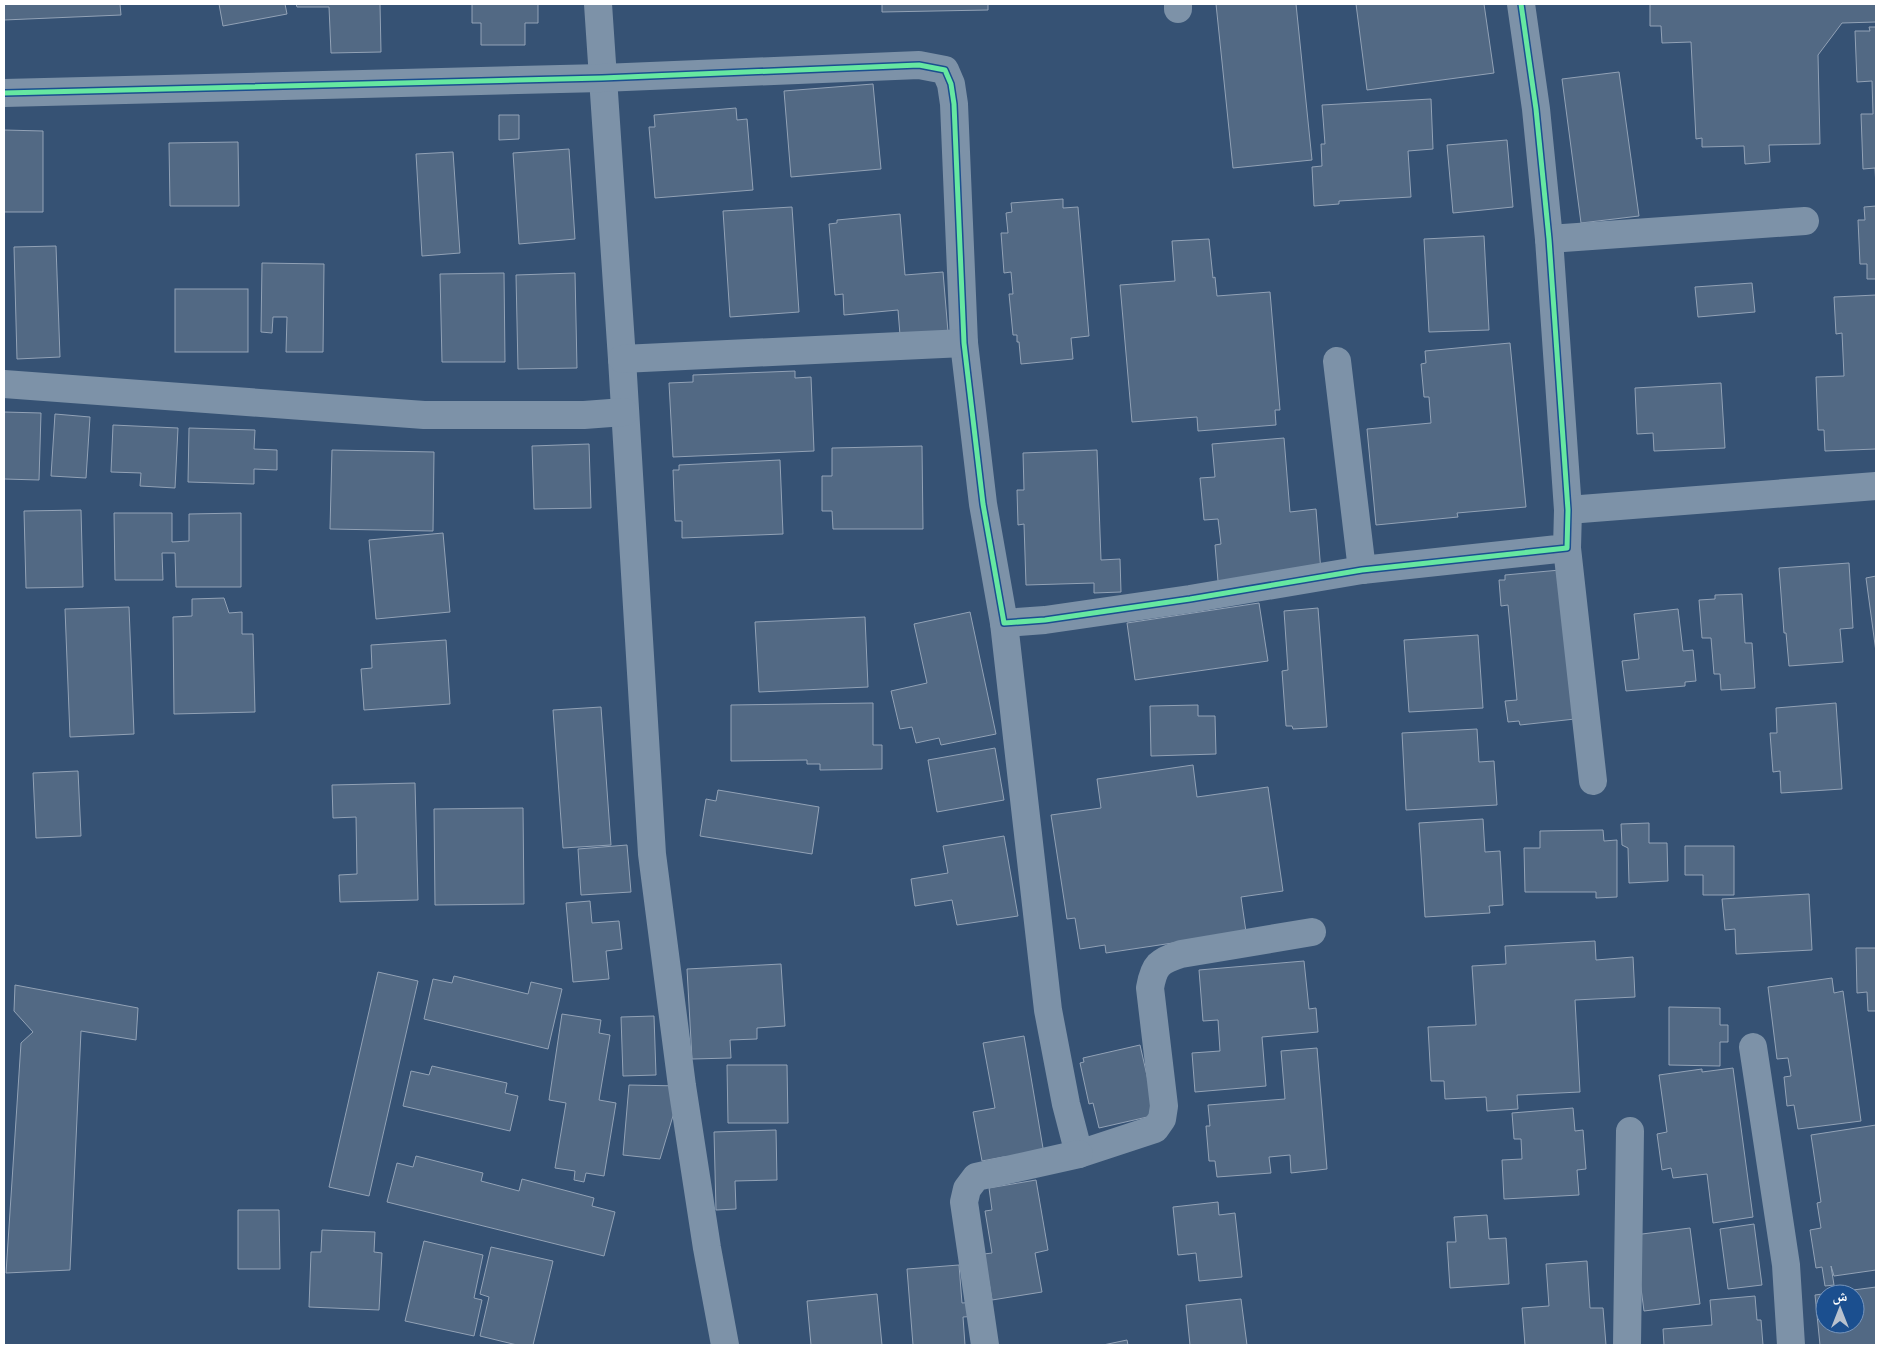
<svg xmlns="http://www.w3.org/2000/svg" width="1880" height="1349" font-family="'Roboto Condensed','Noto Naskh Arabic',sans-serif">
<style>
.building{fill:#526984;stroke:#92a2b6;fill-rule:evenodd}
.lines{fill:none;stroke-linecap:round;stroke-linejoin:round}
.minor{stroke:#7d92a8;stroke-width:28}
.cycleway-casing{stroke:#1b4f8f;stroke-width:8}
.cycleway{stroke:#66e7a1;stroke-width:5}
</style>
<rect width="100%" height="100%" fill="#365274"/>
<g class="building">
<polygon points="4,4 120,4 121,15 4,20"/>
<polygon points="219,4 285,4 287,14 223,26"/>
<polygon points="296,4 380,4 381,52 331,53 329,7 297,7"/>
<polygon points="472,4 538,4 538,23 525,23 525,45 481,45 481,23 472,23"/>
<polygon points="882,4 988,4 988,10 882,12"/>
<polygon points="1216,4 1296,4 1312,160 1233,168"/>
<polygon points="1356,4 1484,4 1494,73 1367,90"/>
<polygon points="1650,4 1876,4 1876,22 1842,23 1818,55 1820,144 1769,145 1770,162 1745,164 1744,146 1702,147 1702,138 1696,139 1691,42 1662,43 1661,26 1650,26"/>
<polygon points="1869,27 1876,27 1876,188 1875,168 1863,169 1861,114 1873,114 1872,81 1857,82 1855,31 1870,31"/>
<polygon points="1619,72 1639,216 1581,223 1562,79"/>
<polygon points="873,84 881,169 791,177 784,91"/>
<polygon points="1431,99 1433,149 1408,151 1411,197 1339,201 1339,204 1314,206 1312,167 1322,166 1321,144 1325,144 1322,105"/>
<polygon points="736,108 737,120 747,119 753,190 655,198 649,127 655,127 654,115"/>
<polygon points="499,115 519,115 519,139 499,140"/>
<polygon points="4,130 43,131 43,212 4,212"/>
<polygon points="1507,140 1513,207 1453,213 1447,145"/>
<polygon points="238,142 239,206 170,206 169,143"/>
<polygon points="569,149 575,239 519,244 513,153"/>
<polygon points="453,152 460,253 422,256 416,154"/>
<polygon points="1063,199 1063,208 1078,207 1089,336 1071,338 1073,359 1021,364 1019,342 1017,342 1017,335 1013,335 1009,294 1013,294 1011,272 1004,273 1001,233 1008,233 1006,213 1012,212 1011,203"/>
<polygon points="1876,206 1876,279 1867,279 1867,264 1860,264 1858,220 1865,220 1864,207"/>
<polygon points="792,207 799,312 730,317 723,211"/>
<polygon points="900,214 905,275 943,272 948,332 900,335 898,310 844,315 843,294 835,295 829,224 837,223 837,220"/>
<polygon points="1484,236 1489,330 1429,332 1424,239"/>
<polygon points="1209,239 1213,278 1215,277 1217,296 1270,292 1280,410 1275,410 1276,425 1198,431 1197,417 1132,422 1120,285 1175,281 1172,241"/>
<polygon points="56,246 60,357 17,359 14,247"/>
<polygon points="262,263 324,264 323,352 286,352 287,317 273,317 272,333 261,332"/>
<polygon points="504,273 505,362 442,362 440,274"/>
<polygon points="575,273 577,368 518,369 516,275"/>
<polygon points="1752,283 1755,312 1698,317 1695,287"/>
<rect x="175" y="289" width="73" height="63"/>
<polygon points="1876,295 1876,449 1825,451 1824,430 1818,430 1816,377 1844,376 1842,333 1836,334 1834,297"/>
<polygon points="1510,343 1526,507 1457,513 1458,517 1376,525 1367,429 1431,423 1429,397 1424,397 1421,364 1426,363 1425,351"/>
<polygon points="795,371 795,378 811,377 814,451 673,457 669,383 693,382 693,375"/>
<polygon points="1721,383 1725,448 1654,451 1653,433 1637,434 1635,388"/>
<polygon points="4,412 41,413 39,480 4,479"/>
<polygon points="55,414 90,417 86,478 51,476"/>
<polygon points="113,425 178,428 175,488 140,486 141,473 111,472"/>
<polygon points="189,428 255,430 254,449 277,450 277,470 254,469 254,484 188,482"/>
<polygon points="1284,438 1290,512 1316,509 1321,572 1218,581 1215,545 1221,544 1218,519 1204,520 1200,478 1215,477 1212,444"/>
<polygon points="589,444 591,508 534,509 532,446"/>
<polygon points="922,446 923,529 833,529 832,511 822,511 822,476 832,476 832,448"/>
<polygon points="332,450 434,452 433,531 330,529"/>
<polygon points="1097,450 1101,560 1120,559 1121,592 1094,593 1094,583 1026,585 1024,524 1018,525 1017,490 1024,490 1023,453"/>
<polygon points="780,460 783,534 682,538 682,521 675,521 673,470 679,470 679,465"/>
<polygon points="81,510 83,587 26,588 24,511"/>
<polygon points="114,513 172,513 172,542 189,541 189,514 241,513 241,587 176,587 175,553 162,553 163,580 115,580"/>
<polygon points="443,533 450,612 376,619 369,540"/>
<polygon points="1849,563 1853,628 1840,629 1843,662 1789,666 1786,633 1784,633 1779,568"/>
<polygon points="1560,570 1575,719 1520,725 1519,721 1508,722 1505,701 1517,700 1508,605 1501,606 1499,580 1505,580 1505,575"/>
<polygon points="1876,576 1876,652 1866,578"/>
<polygon points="1742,594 1745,643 1752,643 1755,688 1721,690 1720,674 1714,674 1711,638 1702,638 1699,600 1715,599 1715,595"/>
<polygon points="224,598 229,613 242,612 242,634 253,634 255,712 174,714 173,617 192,616 192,599"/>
<polygon points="1259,603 1268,661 1135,680 1127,623"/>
<polygon points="129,607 134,734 70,737 65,609"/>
<polygon points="1318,608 1327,727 1293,729 1292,726 1286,726 1282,671 1288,670 1284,611"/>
<polygon points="1678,609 1683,651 1693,650 1696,681 1685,682 1685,686 1626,691 1622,661 1639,659 1634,614"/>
<polygon points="970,612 996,734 941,745 939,738 916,743 912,727 900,729 891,691 927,683 914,624"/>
<polygon points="865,617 868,687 759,692 755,622"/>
<polygon points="1478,635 1483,708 1409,712 1404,640"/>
<polygon points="446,640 450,704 364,710 361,669 372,668 371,645"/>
<polygon points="873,703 873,745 882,745 882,769 820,770 820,764 807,764 807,760 731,761 731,705"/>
<polygon points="1836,703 1842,789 1781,793 1780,771 1773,772 1770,733 1777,733 1776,708"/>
<polygon points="1198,705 1198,716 1215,716 1216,754 1151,756 1150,706"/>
<polygon points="601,707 611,845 563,848 553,710"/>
<polygon points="1477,729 1479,762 1494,761 1497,805 1406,810 1402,733"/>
<polygon points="995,748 1004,800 937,812 928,760"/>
<polygon points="1193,765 1197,797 1268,787 1283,891 1241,897 1246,932 1106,953 1105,945 1080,949 1075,918 1067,919 1051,815 1101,808 1097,779"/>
<polygon points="78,771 81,836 36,838 33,773"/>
<polygon points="415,783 418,900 340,902 339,875 357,874 356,817 333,818 332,785"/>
<polygon points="718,790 819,807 812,854 700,836 706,799 716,801"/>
<polygon points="523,808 524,904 435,905 434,809"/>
<polygon points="1483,819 1485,852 1500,851 1503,905 1489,906 1490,913 1425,917 1419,823"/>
<polygon points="1649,823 1649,843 1667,843 1668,881 1629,883 1628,848 1622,845 1621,824"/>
<polygon points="1603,830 1604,841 1617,840 1617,897 1596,898 1596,892 1525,892 1524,848 1540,848 1540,831"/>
<polygon points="1004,836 1018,916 957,925 952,900 915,906 911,879 948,873 943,846"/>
<polygon points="627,845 631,892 581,895 578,849"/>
<polygon points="1685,846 1734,846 1734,895 1703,895 1703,875 1685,875"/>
<polygon points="1809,894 1812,950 1736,954 1735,929 1725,930 1722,899"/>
<polygon points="590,901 592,923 619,921 622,949 606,951 609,979 573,982 566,903"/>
<polygon points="1595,941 1596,960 1633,957 1635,997 1575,1000 1580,1092 1517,1095 1518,1109 1487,1111 1486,1097 1445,1099 1444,1081 1431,1081 1428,1027 1476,1025 1472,966 1506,964 1505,946"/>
<polygon points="1856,948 1876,948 1876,1011 1868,1011 1867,992 1857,993"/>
<polygon points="1304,961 1309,1009 1316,1008 1318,1032 1262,1037 1266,1086 1195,1092 1192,1053 1220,1051 1218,1020 1203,1021 1199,970"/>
<polygon points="781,964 785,1026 757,1028 757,1039 730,1040 731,1058 692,1059 687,969"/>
<polygon points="378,972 418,981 369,1196 329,1187"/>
<polygon points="454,976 528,994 531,982 562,989 548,1049 424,1019 433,979 452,983"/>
<polygon points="1832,978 1834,993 1843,991 1861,1121 1798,1129 1794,1105 1787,1106 1784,1077 1791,1076 1788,1058 1777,1059 1768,987"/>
<polygon points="15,985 138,1008 136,1040 81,1031 70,1270 6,1273 21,1043 33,1032 14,1011"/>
<polygon points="1669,1007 1720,1008 1720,1025 1728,1025 1728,1042 1720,1042 1720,1066 1669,1065"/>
<polygon points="562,1014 601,1020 599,1033 610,1035 599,1100 616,1103 604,1176 586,1173 584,1182 574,1180 575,1171 555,1168 566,1103 549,1100"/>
<polygon points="654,1016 656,1075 623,1076 621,1017"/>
<polygon points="1024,1036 1044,1154 1003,1157 982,1161 973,1112 995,1108 983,1043"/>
<polygon points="1140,1045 1156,1115 1099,1128 1093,1103 1089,1104 1080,1063 1084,1062 1083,1058"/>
<polygon points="1317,1048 1327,1169 1291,1173 1290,1155 1269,1157 1271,1173 1217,1177 1215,1161 1209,1161 1206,1126 1210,1126 1208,1105 1285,1099 1281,1051"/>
<polygon points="727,1065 787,1065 788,1123 728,1123"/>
<polygon points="432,1066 507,1083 505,1093 518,1096 510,1131 403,1106 411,1071 429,1075"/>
<polygon points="1733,1068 1753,1217 1713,1223 1707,1174 1673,1178 1671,1168 1662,1170 1657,1134 1667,1132 1659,1075 1702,1069 1702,1072"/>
<polygon points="629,1085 682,1086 660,1159 623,1155"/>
<polygon points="1573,1108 1575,1131 1583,1130 1586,1169 1577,1170 1579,1195 1504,1199 1502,1160 1522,1159 1521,1139 1514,1139 1512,1113"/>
<polygon points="1876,1125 1876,1270 1834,1276 1831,1266 1834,1285 1825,1286 1822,1267 1816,1268 1810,1230 1821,1228 1817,1203 1821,1202 1811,1135"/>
<polygon points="776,1130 777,1180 735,1181 736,1209 716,1210 714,1132"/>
<polygon points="416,1156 483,1173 481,1181 519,1191 522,1179 594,1198 592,1206 615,1212 604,1256 387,1202 397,1163 413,1167"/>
<polygon points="1036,1180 1048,1250 1035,1253 1042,1292 992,1300 984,1254 992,1253 985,1211 992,1210 989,1188"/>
<polygon points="1218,1202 1219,1215 1235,1213 1242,1277 1199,1281 1196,1253 1178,1255 1173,1207"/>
<polygon points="238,1210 279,1210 280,1269 238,1269"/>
<polygon points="1487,1215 1489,1239 1506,1238 1509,1284 1450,1288 1447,1242 1456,1242 1454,1217"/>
<polygon points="1754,1224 1762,1285 1728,1289 1720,1229"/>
<polygon points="1690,1228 1700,1304 1644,1311 1634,1235"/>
<polygon points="322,1230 375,1232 374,1252 382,1253 379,1310 309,1307 311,1252 321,1252"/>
<polygon points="424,1241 483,1255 474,1298 482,1300 474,1336 405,1321"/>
<polygon points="491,1247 553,1261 533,1345 517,1345 480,1336 489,1297 480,1294"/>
<polygon points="1587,1261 1590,1308 1603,1308 1606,1345 1525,1345 1522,1308 1549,1306 1546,1264"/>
<polygon points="959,1265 962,1303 976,1302 977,1316 963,1317 965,1345 913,1345 907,1269"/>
<path d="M 1876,1287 L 1876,1345 L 1820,1345 L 1815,1295 ZM 1825,1294 L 1855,1294 L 1855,1324 L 1825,1324 Z"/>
<polygon points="877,1294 882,1345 811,1345 807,1301"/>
<polygon points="1755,1296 1757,1320 1761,1320 1763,1345 1664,1345 1663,1329 1712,1325 1710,1300"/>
<polygon points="1241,1299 1247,1345 1190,1345 1186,1305"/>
<polygon points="1127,1340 1128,1345 1103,1345"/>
</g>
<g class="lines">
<g class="minor">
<polyline points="598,4 622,359 652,854 682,1086 707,1248 725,1345"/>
<polyline points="1178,4 1178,9"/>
<polyline points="4,93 602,78 919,65 945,70 951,84 954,104 964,343 983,504 1004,623 1045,620 1190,599 1362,570 1567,548 1568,510 1549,239 1536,109 1521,4"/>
<polyline points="1549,239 1805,221"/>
<polyline points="622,359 964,343"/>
<polyline points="1337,361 1362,570"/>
<polyline points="4,384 424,415 584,415 624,412"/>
<polyline points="1568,510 1876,486"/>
<polyline points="1567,548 1593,781"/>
<path d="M 1004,623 L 1048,1010 L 1066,1104 L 1079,1154 L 1155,1129 L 1162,1119 L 1164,1106 L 1150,988 C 1154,965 1159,961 1181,954 L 1312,932"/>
<polyline points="1753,1047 1786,1265 1791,1345"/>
<polyline points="985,1345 964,1202 967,1189 976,1177 1079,1154"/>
<polyline points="1627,1345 1630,1131"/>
</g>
<g class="cycleway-casing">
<polyline id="cycleway" points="4,93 602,78 919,65 945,70 951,84 954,104 964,343 983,504 1004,623 1045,620 1190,599 1362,570 1567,548 1568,510 1549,239 1536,109 1521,4"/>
</g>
<use href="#cycleway" class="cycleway"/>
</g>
<rect width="1880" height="1349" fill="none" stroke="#ffffff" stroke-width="10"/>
<g transform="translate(1840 1309)"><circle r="24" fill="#1b4f8f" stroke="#7695bc"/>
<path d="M0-4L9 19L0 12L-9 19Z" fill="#b9c2ce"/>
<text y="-8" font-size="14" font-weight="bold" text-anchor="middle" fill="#ffffff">ش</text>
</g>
</svg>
